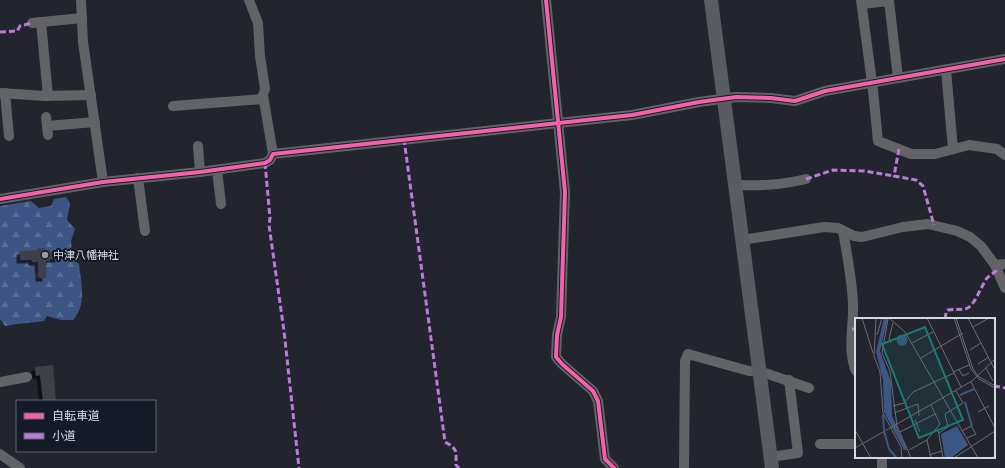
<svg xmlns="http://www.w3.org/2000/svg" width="1005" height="468" font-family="Montserrat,'Noto Sans JP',sans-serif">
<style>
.forest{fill:url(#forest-firs)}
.building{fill:#3f4148;filter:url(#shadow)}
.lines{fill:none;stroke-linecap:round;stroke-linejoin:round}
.street{stroke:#626366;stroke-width:10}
.secondary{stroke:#595c61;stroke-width:14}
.quiet{stroke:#bd7bd9;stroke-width:3;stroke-dasharray:6 3;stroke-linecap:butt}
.cycleway-casing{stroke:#141b27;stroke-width:6}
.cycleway{stroke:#f560ab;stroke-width:4}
.poi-dot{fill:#979ba3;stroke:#141b27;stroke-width:1.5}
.labels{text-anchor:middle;stroke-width:4;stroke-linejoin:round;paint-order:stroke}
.poi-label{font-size:11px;fill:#d6dae3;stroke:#141b27;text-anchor:start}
.inset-river{fill:none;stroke:#3d5686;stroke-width:2}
.inset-road{fill:none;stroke:#6a6d76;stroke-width:1}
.view{fill:#197b74;fill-opacity:0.15;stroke:#197b74;stroke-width:2}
.inset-edge{fill:none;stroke:#d6dae3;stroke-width:2}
</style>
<defs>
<pattern id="forest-firs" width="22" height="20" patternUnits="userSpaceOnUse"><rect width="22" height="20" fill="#3d5584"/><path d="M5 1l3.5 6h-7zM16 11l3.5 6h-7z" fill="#586d95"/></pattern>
<filter id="shadow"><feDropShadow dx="-3.5" dy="3.5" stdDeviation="0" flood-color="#0009"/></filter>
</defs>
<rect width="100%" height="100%" fill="#22252d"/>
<path class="forest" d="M 66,197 L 70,203 L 67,220 L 75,229 L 71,241 L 72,258 L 79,264 C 81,283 87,305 73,320 L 61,320 L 47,316 L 44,321 C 31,323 18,323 5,326 L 0,319 L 0,206 L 31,201 L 39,208 L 51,206 L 54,199 Z"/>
<g class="building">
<polygon points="37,248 45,248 45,250 50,250 50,252 58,251 59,259 50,259 50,261 46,261 46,278 39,278 38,262 32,262 32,260 20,260 20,251 37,250"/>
<polygon points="53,365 56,401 43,401 40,375 36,376 35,367"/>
</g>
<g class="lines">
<g class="street">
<polyline points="81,0 83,42 103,182"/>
<polyline points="249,0 258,23 260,56 265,89 263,95 273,154"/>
<polyline points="546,0 565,192 561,317 557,335 556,357 562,364 593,391 598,401 605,459 614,468"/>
<polyline points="861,0 873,90 878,141 911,154 935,154 969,145 997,149 1005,155"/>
<polyline points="862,4 889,1 898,78"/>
<polyline points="41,22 48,96"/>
<polyline points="32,23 82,18"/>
<polyline points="946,70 953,149"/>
<polyline points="0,93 45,96 91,95"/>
<polyline points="5,93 9,136"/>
<polyline points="173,106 263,99"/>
<polyline points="46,117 48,135"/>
<polyline points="47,126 95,122"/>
<polyline points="198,146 200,172"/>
<polyline points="217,170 221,204"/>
<polyline points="138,178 145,231"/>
<path d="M 735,185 C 761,186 780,185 806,179"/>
<polyline points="0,199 103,182 200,172 265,163 270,160 273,154 632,115 699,102 736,97 771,98 795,101 825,91 1005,59"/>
<path d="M 843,231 C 847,255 852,279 853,304 C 854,325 847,351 856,371"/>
<polyline points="742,240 824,227 838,228 854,236 862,237 903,227 928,224 957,231 970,237 981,246 995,265 1005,288"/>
<polyline points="995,265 1005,264"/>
<polyline points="0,382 27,377"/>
<polyline points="820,444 856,444"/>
<polyline points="0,454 20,468"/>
<polyline points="770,457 798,453 789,380"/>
<polyline points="684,468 685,361 688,354 749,371 759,371 809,388"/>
<polyline points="882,468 882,457"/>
</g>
<polyline class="secondary" points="711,0 772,468"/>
<g class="quiet">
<polyline points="0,32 17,31 20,26 32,23"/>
<path d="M 404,139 L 445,442 C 458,449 456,451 456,465 L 459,468"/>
<polyline points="899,149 894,176 916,180 923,186 934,225"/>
<polyline points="265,163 270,218 269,225 284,331 299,468"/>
<polyline points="806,179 833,170 865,171 894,176"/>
<path d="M 945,319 L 946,313 L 948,310 C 954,309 959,310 965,309 C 974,308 981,286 987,278 C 990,275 994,273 997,270"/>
<polyline points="852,329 856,329"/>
<polyline points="994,386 1005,388"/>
</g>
<g class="cycleway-casing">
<g id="cycleway">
<polyline points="546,0 565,192 561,317 557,335 556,357 562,364 593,391 598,401 605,459 614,468"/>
<polyline points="0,199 103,182 200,172 265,163 270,160 273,154 632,115 699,102 736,97 771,98 795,101 825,91 1005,59"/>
</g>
</g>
<use href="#cycleway" class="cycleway"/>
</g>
<circle class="poi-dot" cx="45" cy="255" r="4"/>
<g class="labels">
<g class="poi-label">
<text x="53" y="259">中津八幡神社</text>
</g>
</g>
<g transform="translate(855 318)">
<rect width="140" height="140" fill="#22252d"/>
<path d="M41.5 22a5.5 5.5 0 1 1 11 0a5.5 5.5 0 1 1-11 0Z" fill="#3d5584"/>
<path d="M 29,0 L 33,0 L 25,33 L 36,64 L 37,98 L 52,132 L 49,132 L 29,94 L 28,62 L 21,34 ZM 102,108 L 113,127 L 96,140 L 90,140 L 86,116 Z" fill="#3d5686"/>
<path class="inset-river" d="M 105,77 L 119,71M 110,84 L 117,108M 28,97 L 29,112M 29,113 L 34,131 L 41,139"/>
<path class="inset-road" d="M 7,0 L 18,35M 21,0 L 19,38 L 25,54 L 28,95 L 46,129 L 47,140M 34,0 L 50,14 L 123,140M 72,0 L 106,69M 99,0 L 116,51 L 124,61 L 140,70M 101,0 L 118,51 L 123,58 L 140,68M 113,0 L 140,52M 33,1 L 27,35 L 35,53 L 42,108 L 56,140M 118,9 L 134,0M 22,17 L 27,0M 36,25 L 34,21 L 38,5M 57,25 L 78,14M 115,32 L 126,25M 66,40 L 108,15M 123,46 L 134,39M 131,50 L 138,63M 104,52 L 108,58 L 114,55M 98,54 L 114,47M 116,64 L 140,110M 76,87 L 85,106 L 72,122 L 76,140M 38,88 L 49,85 L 58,74 L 99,55M 123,94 L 134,88M 39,95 L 63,86 L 64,98M 60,102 L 65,114M 83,111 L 88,140M 0,112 L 16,140M 107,113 L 116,108 L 121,116 L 112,120M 45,114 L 80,96M 84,115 L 93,109 L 90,96 L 108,85 L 101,73M 0,130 L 117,63 L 140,41M 54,132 L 72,122M 74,137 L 87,133M 99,140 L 140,113"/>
<path class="view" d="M 70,9 L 108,102 L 64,120 L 27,26 Z"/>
<rect width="140" height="140" class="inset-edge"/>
</g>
<rect x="16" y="400" width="140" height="52" fill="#141b27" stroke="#626772"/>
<rect x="24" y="413" width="20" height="6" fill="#f560ab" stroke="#626772"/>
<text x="52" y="420" font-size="12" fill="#d6dae3">自転車道</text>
<rect x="24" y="433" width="20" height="6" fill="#bd7bd9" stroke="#626772"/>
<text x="52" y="440" font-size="12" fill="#d6dae3">小道</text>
</svg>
